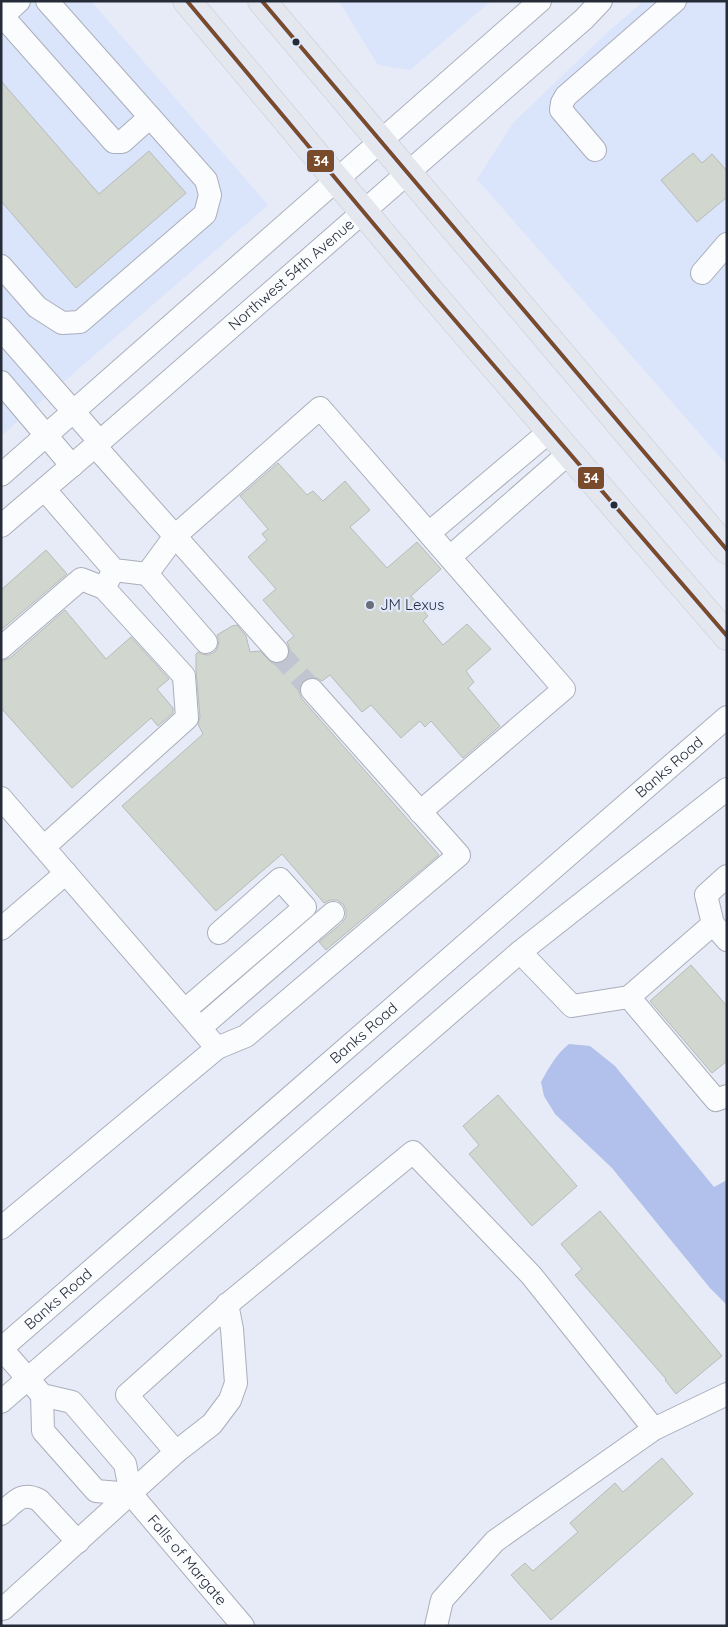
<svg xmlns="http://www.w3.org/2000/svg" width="728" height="1627" font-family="Quicksand,sans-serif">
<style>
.built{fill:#dae4fb}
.water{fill:#b1c1eb}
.building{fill:#d1d6cf;stroke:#b7bbb9}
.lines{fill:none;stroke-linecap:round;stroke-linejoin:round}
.minor-tunnel{stroke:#c0c5d1;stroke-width:22;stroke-dasharray:22 11;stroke-linecap:butt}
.minor-casing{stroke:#aaaeba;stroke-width:24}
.major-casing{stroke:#c7c9d0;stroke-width:29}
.minor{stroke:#fbfcfe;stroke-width:22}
.major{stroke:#e4e8ee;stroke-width:28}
.bus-1-casing{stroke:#e0e8fd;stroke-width:8}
.bus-1{stroke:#7a4b2a;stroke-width:4}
.bus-dot{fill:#262b38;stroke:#e0e8fd;stroke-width:2}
.poi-dot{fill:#696e7b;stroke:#e0e8fd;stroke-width:2}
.labels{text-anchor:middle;stroke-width:4.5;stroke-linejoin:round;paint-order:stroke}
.street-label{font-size:15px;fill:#262b38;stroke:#e0e8fd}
.poi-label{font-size:15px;fill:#262b38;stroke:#e0e8fd;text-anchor:start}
.line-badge{stroke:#e0e8fd;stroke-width:2}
.badge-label{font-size:14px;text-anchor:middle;font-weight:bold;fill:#fff}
</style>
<rect width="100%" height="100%" fill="#e6ebf7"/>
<g class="built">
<polygon points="1,1 91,1 268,205 1,436"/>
<polygon points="339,1 491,1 410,70 378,65"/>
<polygon points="644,1 727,1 727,465 477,179 514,122 610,30"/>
</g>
<path class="water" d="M 569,1044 L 590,1046 L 615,1066 L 714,1187 L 727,1180 L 727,1305 L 710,1288 L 612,1168 L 555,1114 L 544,1096 L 541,1082 C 549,1068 556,1054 569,1044 Z"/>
<g class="building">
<polygon points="1,81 99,194 149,151 186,193 76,288 1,201"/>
<polygon points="693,153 702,163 712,154 727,171 727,197 697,222 661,180"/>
<polygon points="278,463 307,495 313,491 323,501 345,481 370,510 350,527 387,568 417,542 441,569 411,596 428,616 423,621 443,645 467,624 491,649 466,671 474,682 468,688 500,726 463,758 431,721 425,727 420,721 401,738 371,705 362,712 330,675 322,681 317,678 310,677 303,681 300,685 299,692 302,699 439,855 326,950 319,942 342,923 346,917 346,910 343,904 337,900 330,900 324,903 282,854 216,911 122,806 203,734 198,724 200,717 196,671 196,654 198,652 202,654 208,655 215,652 218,646 219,640 217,635 232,626 237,625 246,636 250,652 260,651 273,664 280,664 286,660 289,656 290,649 287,642 294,636 263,600 276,589 248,557 267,540 262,534 268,529 240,496"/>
<polygon points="46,550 67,574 1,630 1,590"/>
<polygon points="65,610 106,659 131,637 169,679 157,689 173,708 173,713 158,726 151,718 72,788 1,708 1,661 10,658"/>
<polygon points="691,965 727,1006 727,1061 712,1073 650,1001"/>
<polygon points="498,1095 577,1186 532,1226 469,1154 479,1145 463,1126"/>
<polygon points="600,1211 722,1356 676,1394 665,1380 666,1379 575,1275 582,1269 561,1244"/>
<polygon points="662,1458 693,1494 551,1620 511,1575 525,1563 533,1571 578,1532 570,1523 615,1483 623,1492"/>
</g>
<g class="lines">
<polyline class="minor-tunnel" points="277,651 312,690"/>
<g class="minor-casing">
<g id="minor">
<path d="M 19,1 C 13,7 5,11 6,20 L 114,142 L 122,142 L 150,117"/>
<polyline points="595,150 561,110 562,103 566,96 675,1"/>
<polyline points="1,266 37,307 62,323 80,322 205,214 210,195 206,180 47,1"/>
<polyline points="702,273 727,244"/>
<polyline points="1,329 100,442"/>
<polyline points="1,382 72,466"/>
<polyline points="95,446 277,651"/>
<polyline points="1,475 540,1"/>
<polyline points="45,490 114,570 147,574 206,642"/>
<path id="s1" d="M 1,526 L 95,446 L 584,19 L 601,1"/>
<polyline points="429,533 550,431"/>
<polyline points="450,557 569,453"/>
<polyline points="147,574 175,536 320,408 564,689 420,812"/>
<polyline points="1,648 81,579 104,588"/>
<polyline points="1,798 217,1048 1,1228"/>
<polyline points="44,847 187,718 184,676 104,588 114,570"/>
<polyline points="727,876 706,895 713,924 629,997 716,1100 727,1096"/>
<polyline points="713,924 727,940"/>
<polyline points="1,929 66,873"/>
<polyline points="520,952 572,1006 629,997"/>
<polyline points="185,1010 305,907 280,879 219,933"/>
<polyline points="200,1028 333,913"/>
<polyline points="217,1048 246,1036 459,855 312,690"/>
<path id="s2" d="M 1,1348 L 42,1395 L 72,1402 L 125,1464 L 131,1494 L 243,1626"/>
<path id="s3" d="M 1,1349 L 727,717"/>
<polyline points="42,1395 43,1431 96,1491 131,1494"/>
<polyline points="1,1402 520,952 727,789"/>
<polyline points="176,1452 212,1424 230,1400 236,1383 232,1329 227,1304"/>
<path d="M 1,1514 C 15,1502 21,1491 39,1500 L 78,1542"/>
<polyline points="1,1609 3,1609 176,1452 127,1395 234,1299 413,1152 531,1275 654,1429"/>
<polyline points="436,1626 442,1600 495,1541 654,1429 727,1394"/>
</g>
</g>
<g class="major-casing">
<g id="major">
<polyline points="187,1 434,296 727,636"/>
<polyline points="262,1 727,550"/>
</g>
</g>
<use href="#minor" class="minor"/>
<use href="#major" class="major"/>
<g class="bus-1-casing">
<g id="bus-1">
<polyline points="187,1 434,296 727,636"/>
<polyline points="262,1 727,550"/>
</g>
</g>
<use href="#bus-1" class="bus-1"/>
</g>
<g class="bus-dot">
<circle cx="296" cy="42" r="4.5"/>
<circle cx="614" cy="505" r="4.5"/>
</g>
<circle class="poi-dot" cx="370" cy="605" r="5"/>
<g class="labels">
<g class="street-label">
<text dy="5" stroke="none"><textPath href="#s1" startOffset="384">Northwest 54th Avenue</textPath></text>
<text dy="5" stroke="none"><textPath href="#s3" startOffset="886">Banks Road</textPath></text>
<text dy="5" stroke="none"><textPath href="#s3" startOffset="481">Banks Road</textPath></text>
<text dy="5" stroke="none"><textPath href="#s3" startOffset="76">Banks Road</textPath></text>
<text dy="5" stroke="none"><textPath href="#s2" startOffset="292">Falls of Margate</textPath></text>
</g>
<g class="poi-label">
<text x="380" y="610">JM Lexus</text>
</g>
</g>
<g class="line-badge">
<rect x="306" y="149" width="29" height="24" rx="5" fill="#7a4b2a"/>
<rect x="577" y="466" width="28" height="24" rx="5" fill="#7a4b2a"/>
</g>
<g class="badge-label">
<text x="321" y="166">34</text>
<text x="591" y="483">34</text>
</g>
<rect width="728" height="1627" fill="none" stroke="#262b38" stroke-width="5"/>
</svg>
